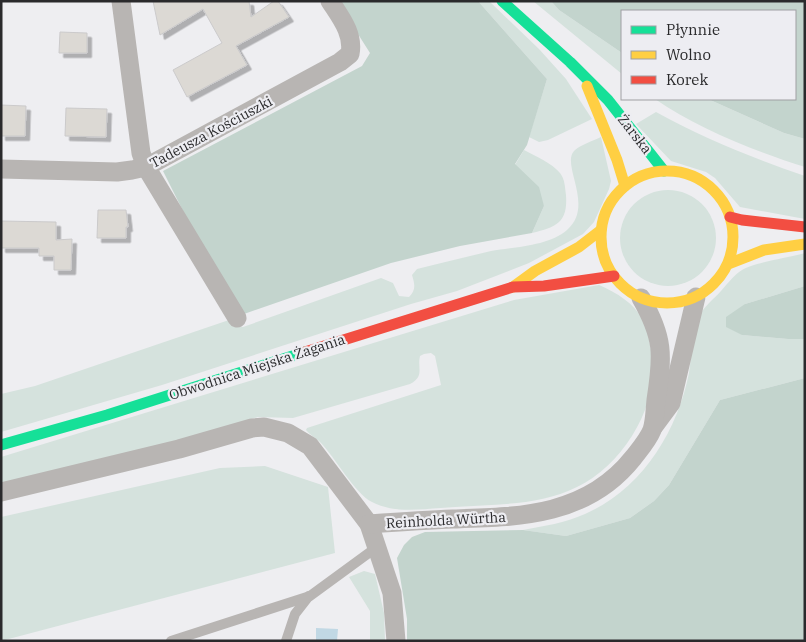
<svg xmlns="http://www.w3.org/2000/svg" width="806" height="642" font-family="'IBM Plex Serif',serif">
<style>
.green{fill:#d5e2dd}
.forest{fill:#c3d4cd}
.water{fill:#c1d8e4}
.building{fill:#dcd9d4;stroke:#cbcacb;filter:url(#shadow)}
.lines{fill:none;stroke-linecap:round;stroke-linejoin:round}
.lane{stroke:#b8b5b3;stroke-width:10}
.street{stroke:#b8b5b3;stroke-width:19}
.fast{stroke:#16e098;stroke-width:11}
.slow{stroke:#ffcf43;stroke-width:11}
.jam{stroke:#f24e42;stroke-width:11}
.labels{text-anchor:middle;stroke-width:4.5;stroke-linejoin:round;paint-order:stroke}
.street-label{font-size:14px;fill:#2a2a2c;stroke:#ededf2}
</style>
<defs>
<filter id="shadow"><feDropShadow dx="4.5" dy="4.5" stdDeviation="0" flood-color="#0004"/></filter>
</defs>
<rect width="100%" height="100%" fill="#eeeef1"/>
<g class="green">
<polygon points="478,1 489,1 539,49 566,79 592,119 548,140 539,142 529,137 547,79"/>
<polygon points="533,1 551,1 559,10 622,53 622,74"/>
<path d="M 655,99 L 708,99 L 784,133 L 805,139 L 805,167 C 757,152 696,128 655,99 Z"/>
<path d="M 656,112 C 703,138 753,158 805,176 L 805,219 L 740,207 L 715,178 L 706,172 L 671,161 L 636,124 Z"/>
<path d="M 601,137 L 611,181 L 609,189 L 594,222 L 583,234 L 529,263 L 457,291 L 411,304 L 162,385 L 1,432 L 1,394 L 35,386 L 229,320 L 237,326 L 243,327 L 381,278 L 393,283 L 399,296 L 409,297 C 416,290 415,285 412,275 L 417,269 C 441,263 466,257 491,251 C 514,247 549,246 567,230 C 595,206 561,165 574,151 C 580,145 593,141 601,137 Z"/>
<path d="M 524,150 C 535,156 552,163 560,173 C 565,179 565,188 566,195 C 568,223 556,227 532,233 L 544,206 L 515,165 Z"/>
<circle cx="668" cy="238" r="48"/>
<path d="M 805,253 L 805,286 L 745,304 L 742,335 L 788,339 L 805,339 L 805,378 L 720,400 L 669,485 L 654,501 L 630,518 L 566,536 L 523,530 C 544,526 565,523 585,514 C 642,489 677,432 689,373 C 692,355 690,334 699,317 C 703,307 714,299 721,291 C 728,283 734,275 742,270 C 753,263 791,257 805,253 Z"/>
<path d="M 599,285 C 617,293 634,303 643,320 C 647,328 649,337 650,345 C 651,351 654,358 654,364 C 654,413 621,466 577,487 C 539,506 496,504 455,507 C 429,508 396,515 372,502 C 355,494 335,457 320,442 C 316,438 310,435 306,430 L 307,428 L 441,385 L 435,356 L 431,353 L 424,354 L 420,356 C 417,368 425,376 410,384 L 293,418 L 258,417 L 199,435 L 1,485 L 1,457 L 514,300 Z"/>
<polygon points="265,466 328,487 335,553 1,641 1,517 220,468"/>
<polygon points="364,571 375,574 384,613 385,641 370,641 370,611 349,577"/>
</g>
<g class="forest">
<polygon points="337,1 478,1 547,79 527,145 515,164 539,187 544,206 532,233 460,246 391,263 244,314 193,231 163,171 362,66 370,53"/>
<polygon points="551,1 805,1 805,139 784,133 708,99 795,99 795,11 622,11 622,53 559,10"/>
<polygon points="805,286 805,339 788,339 742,335 726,327 726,317 745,304"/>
<polygon points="805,378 805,641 407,641 407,619 397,558 404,545 412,537 425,532 523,530 566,536 630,518 654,501 669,485 720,400"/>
</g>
<polygon class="water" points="316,628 338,629 337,641 316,641"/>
<g class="building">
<polygon points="153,1 249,1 251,17 274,1 278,1 289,17 236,46 247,65 187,97 173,70 222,43 203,9 160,35"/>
<polygon points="60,32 87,33 87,53 59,53"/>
<polygon points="1,105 26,106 25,136 1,136"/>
<polygon points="66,108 107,109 106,137 65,136"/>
<polygon points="98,210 126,210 128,227 126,227 126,238 97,238"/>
<polygon points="1,221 56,222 56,240 72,239 71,270 54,270 54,256 39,256 39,248 1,248"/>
</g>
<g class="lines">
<g class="lane">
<polyline points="171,641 310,596 377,547"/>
<polyline points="286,641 295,614 309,596"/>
</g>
<g class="street">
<polyline points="121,1 141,153 146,167 237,318"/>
<path d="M 1,169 L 117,172 L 132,170 L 146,167 L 340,62 L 350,54 C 354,34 341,18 330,1"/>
<polyline points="654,426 671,403 696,297"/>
<polyline points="1,492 179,449 252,428 264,427 288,433 310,446 369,524 392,593 396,641"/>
<path d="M 369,524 C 397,522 425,520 453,519 C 520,517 587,516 633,458 C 640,449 648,440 652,430 C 655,421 655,409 656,400 C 663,355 664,338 641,298"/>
</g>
<g class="fast">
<polyline points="502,1 570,62 608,100 664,171"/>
<polyline points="1,445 107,415 305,352"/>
</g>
<g class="slow">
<polyline points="587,86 617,160 625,186"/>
<circle cx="667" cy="237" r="66"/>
<polyline points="728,264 764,250 805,244"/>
<polyline points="513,287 535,271 579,247 601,230"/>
</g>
<g class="jam">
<polyline points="730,217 742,220 805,227"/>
<polyline points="305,352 513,287 544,286 614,276"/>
</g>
</g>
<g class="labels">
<g class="street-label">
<text transform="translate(211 132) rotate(-28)" y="5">Tadeusza Kościuszki</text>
<text transform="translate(635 134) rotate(52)" y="5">Żarska</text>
<text transform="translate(257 367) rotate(-18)" y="5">Obwodnica Miejska Żagania</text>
<text transform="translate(446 520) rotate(-3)" y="5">Reinholda Würtha</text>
</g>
</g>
<rect width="806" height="642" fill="none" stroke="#2a2a2c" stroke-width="5"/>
<rect x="621" y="10" width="175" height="90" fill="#ededf2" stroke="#9f9fa3"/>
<rect x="631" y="26" width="25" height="8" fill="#16e098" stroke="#9f9fa3"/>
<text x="666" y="35" font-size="15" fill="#2a2a2c">Płynnie</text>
<rect x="631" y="51" width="25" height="8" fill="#ffcf43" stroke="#9f9fa3"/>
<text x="666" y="60" font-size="15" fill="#2a2a2c">Wolno</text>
<rect x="631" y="76" width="25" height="8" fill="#f24e42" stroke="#9f9fa3"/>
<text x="666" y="85" font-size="15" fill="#2a2a2c">Korek</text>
</svg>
